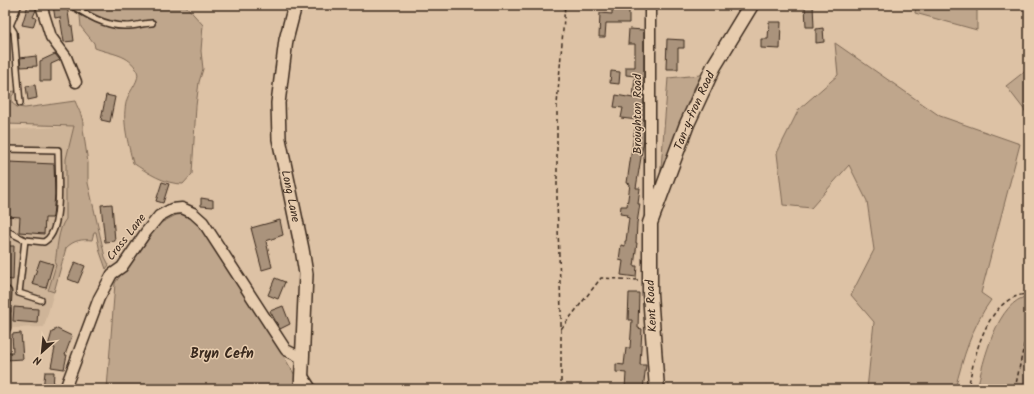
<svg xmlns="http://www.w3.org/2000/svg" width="1034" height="394" font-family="Kalam,sans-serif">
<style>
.built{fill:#ceb498}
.green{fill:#bfa68c;stroke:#7d6855}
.building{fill:#aa937b;stroke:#3b2a1e}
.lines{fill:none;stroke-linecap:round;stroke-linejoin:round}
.service-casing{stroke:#3b2a1e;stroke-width:8}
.minor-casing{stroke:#3b2a1e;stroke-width:13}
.tertiary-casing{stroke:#3b2a1e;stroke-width:16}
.secondary-casing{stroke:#3b2a1e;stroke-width:17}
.path{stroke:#3b2a1e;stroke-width:1.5;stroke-dasharray:4 3;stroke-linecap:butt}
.service{stroke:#e7ccae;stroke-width:5}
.minor{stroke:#e7ccae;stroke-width:10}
.tertiary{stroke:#e7ccae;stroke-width:13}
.secondary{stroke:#e7ccae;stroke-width:14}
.labels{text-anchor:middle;stroke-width:3;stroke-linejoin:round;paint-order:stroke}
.street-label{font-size:12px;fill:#3b2a1e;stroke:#e7ccae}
.quarter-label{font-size:14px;font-weight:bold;fill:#3b2a1e;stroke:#e7ccae}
</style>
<rect width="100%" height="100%" fill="#ddc2a5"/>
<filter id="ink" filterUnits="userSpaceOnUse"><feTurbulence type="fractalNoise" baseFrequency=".025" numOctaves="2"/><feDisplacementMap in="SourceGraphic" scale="8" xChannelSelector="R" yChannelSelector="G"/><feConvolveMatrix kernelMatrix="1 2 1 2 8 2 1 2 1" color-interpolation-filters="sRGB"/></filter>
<g filter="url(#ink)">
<polygon class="built" points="74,126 66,159 66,219 62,229 58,244 55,264 56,265 48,290 54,292 44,327 7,328 5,289 5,130"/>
<g class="green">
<path d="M 79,5 L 185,5 L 203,25 L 201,51 L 203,69 L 199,82 L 196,106 L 192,174 L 183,184 C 164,184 148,173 133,163 C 128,143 121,119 127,99 C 130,90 141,79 137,71 C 130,54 110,54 95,48 L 94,43 L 81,27 Z"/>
<polygon points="916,5 977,5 977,30 915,13"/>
<path d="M 835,43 L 940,116 L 1020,144 L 981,293 L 991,300 C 972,326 963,358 955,389 L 867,389 L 874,322 L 851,295 L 874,250 L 867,201 L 849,165 L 811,208 L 783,205 L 777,153 L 799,109 L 838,75 Z"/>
<polygon points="1029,68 1029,116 1006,86"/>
<polygon points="701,75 693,90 660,181 668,78"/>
<path d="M 16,91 L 12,96 L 12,103 L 17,107 L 25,108 L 75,101 C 79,111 84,118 83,129 L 88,163 L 88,183 L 105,257 L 109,265 L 106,269 L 100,252 L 96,232 L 94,232 L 92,240 C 82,239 74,240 66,248 L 54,292 L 48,290 L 49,288 L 56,265 L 55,264 C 57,251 58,228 66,219 L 66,159 L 74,126 L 5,124 L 5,92 Z"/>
<polygon points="186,214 198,222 230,267 296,377 295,389 107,389 115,283 157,225 176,215"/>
<path d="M 1029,296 L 1029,389 L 977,389 C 983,362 997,300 1029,296 Z"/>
</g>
<g class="building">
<polygon points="28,5 35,5 36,10 33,17 36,18 33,27 22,25"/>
<polygon points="53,5 67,5 70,26 72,26 74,41 64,42 60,17 55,18"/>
<polygon points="612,5 629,5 629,23 606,23 605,37 599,37 600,13 612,14"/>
<polygon points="805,5 813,5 814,27 806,27"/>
<polygon points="769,22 781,22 780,49 761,48 761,39 768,39"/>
<polygon points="823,28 824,42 816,43 816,29"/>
<polygon points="629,29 644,30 644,139 636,188 640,188 638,204 640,204 637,223 636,243 637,243 634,266 637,266 636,277 621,275 623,261 619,260 621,245 625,246 625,241 626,241 629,218 626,217 627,215 620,214 621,206 627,206 630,184 627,183 634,134 637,120 621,118 623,108 614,107 616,95 633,98 635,76 626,75 626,67 635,67 635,44 628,44"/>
<polygon points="667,39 684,40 684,48 678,48 678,69 666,69"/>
<polygon points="55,54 60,60 51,64 51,81 40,81 40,61"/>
<polygon points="36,56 37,66 21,67 20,58"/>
<polygon points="611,71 620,72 619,84 610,83"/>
<polygon points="35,85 37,98 28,100 26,86"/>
<polygon points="106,95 115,97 110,122 101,120"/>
<polygon points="9,162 54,164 55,194 53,217 52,218 45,218 44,234 19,232 20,217 6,216"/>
<polygon points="162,182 169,184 163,203 156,201"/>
<polygon points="201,198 213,200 213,207 201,206"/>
<polygon points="112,204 115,241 105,242 101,205"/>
<polygon points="280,220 283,235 266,241 272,267 262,270 251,228"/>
<polygon points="5,246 14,246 13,280 5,279"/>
<polygon points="40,260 53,264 46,288 32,284"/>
<polygon points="75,262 85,266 78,283 68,279"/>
<polygon points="275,278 285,282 278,299 268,295"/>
<polygon points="629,293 639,293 638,328 642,329 640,365 646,365 643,389 625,389 626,373 616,372 616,364 624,365 626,348 630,348 632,320 628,320"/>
<polygon points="283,306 290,324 280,329 270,311"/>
<polygon points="14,307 38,309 37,323 13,321"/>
<polygon points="55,328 72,336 65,355 67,355 64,369 51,367 55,348 48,346 52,332 55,331"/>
<polygon points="21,333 23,359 5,360 5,352 13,352 12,334"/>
<polygon points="45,372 54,372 53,389 43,389"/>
</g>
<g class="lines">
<g class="service-casing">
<g id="service">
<path d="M 71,5 C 87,15 105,26 124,26 C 133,27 143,23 152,23"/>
<polyline points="9,24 14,32 20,103"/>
<path d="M 5,149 L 58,150 C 58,171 62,218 51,235 C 50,237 47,240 44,242 L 25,240 L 5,230"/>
<polyline points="25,240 19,293 41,300"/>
<polyline points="305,375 314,389"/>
</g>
</g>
<g class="minor-casing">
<g id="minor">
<polyline points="41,5 51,37 66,57 76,82"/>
<polyline points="650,5 650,215"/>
<polyline points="5,31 16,5"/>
<polyline points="5,311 6,292"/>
<polyline points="5,311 5,328"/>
<polyline points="65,389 99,298 105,287 112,274 122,267 146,232 159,216 172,209 182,208 193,213 203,222 286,350 302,358"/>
</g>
</g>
<g class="tertiary-casing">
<g id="tertiary">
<path id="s1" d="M 295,5 L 286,40 L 278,103 L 279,139 L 302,249 L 306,274 L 301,389"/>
</g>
</g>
<g class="secondary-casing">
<g id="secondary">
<path id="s2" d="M 657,389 L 650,294 L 650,223 L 687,124 L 714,66 L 751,5"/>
</g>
</g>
<g class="path">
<polyline points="1028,294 1029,299"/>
<polyline points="561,329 601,278 638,280"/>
<polyline points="561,389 561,311 557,201 557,105 565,5"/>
<path d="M 968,389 C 974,356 987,295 1029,294"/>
<polyline points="1015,389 1029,321"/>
</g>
<use href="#service" class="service"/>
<use href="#minor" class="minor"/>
<use href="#tertiary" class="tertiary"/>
<use href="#secondary" class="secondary"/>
</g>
</g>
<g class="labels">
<g class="street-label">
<text dy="4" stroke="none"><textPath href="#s2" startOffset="287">Tan-y-fron Road</textPath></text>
<text transform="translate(637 114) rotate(-90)" y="4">Broughton Road</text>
<text dy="4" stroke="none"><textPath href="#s1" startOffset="194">Long Lane</textPath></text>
<text transform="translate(126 237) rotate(-52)" y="4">Cross Lane</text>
<text transform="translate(651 306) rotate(-93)" y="4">Kent Road</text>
</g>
<g class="quarter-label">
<text x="222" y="358">Bryn Cefn</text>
</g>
</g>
<rect width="1034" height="394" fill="none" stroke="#e7ccae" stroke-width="20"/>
<rect x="10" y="10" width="1014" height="374" fill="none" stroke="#3b2a1e" stroke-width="1.5" filter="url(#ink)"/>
<g transform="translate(42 352) rotate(207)" stroke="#e7ccae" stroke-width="3" paint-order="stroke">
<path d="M0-3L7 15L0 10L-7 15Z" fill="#3b2a1e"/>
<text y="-6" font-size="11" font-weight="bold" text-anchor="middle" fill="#3b2a1e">N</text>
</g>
</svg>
